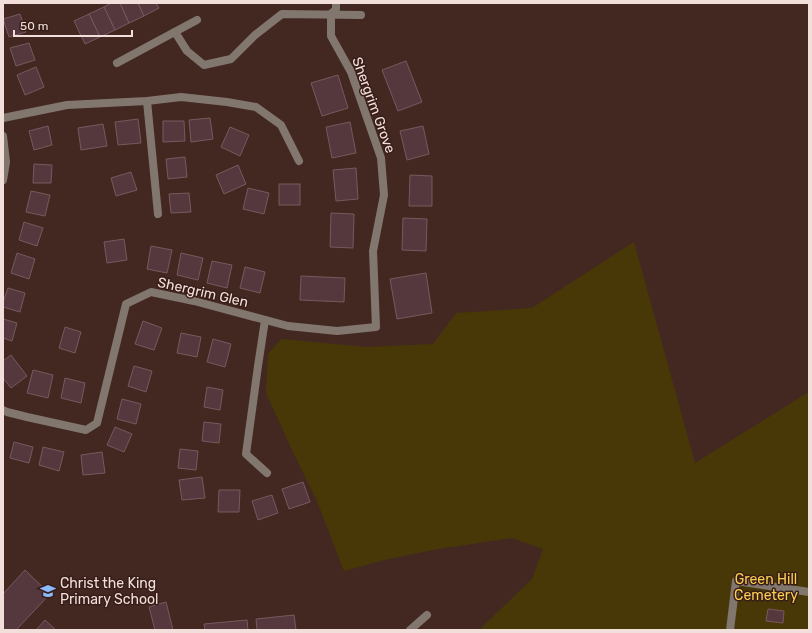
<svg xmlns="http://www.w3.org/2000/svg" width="812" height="633" font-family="Rubik,sans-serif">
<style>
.green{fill:#483807}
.building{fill:#55383d;stroke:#78585e}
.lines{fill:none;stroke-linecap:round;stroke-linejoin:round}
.lane{stroke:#82776e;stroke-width:8}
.street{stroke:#82776e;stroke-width:8}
.labels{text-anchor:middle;stroke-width:3;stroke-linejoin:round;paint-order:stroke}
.street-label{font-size:14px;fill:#f2dfdb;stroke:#381e18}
.park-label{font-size:14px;fill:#fdcf50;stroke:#381e18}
.poi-label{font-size:14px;fill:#f2dfdb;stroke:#381e18;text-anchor:start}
</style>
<rect width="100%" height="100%" fill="#432821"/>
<polygon class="green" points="634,242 695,463 809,392 809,630 479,630 532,579 543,549 512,538 438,549 384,560 344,571 317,501 292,450 266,393 268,354 281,339 367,347 433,344 456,313 532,308"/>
<g class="building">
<polygon points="111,3 120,3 129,23 115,30 104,7"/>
<polygon points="120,3 138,3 144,16 129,23"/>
<polygon points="138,3 156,3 159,8 144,16"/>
<polygon points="104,7 115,30 100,37 89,14"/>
<polygon points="20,14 26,32 9,37 3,19"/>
<polygon points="89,14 100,37 85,44 74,21"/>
<polygon points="29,43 35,60 16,66 10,48"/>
<polygon points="406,61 422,102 398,111 382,70"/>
<polygon points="36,67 44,87 25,95 17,75"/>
<polygon points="338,75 348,108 322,116 311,83"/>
<polygon points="210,118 213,139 191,142 189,120"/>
<polygon points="138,119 141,143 118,145 115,122"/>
<polygon points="163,121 184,121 185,141 163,142"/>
<polygon points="350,122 356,153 332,158 326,127"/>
<polygon points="103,124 107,146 81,150 78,128"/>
<polygon points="48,126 52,145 34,150 29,131"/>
<polygon points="423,126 429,154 407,160 400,131"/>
<polygon points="230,127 249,135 240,156 221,147"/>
<polygon points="185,157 187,177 168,179 166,159"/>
<polygon points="34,164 52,165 51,183 33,183"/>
<polygon points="238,165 246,184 224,194 216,175"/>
<polygon points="356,168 358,199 336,201 333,170"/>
<polygon points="131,172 137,190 116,196 111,178"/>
<polygon points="410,175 432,176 432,206 409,206"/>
<rect x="279" y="184" width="21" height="21"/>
<polygon points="248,188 269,193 264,214 243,209"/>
<polygon points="31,191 50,195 45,216 26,212"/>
<polygon points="189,193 191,212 171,213 169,194"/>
<polygon points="331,213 354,214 353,248 330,247"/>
<polygon points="403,218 427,219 426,251 402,250"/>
<polygon points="24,222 43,228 37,246 19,240"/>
<polygon points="124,239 127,260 107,263 104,242"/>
<polygon points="151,246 172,250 167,273 147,269"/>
<polygon points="17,253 35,259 29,279 11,273"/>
<polygon points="181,253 203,258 198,280 177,275"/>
<polygon points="212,261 232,265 227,288 207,283"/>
<polygon points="245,267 265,272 260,293 240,288"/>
<polygon points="426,273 432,313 397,319 390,279"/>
<polygon points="301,276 345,278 344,302 300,300"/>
<polygon points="8,288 25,293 20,312 3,307 3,302"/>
<polygon points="3,319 17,323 12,341 3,338"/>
<polygon points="143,321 162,328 154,350 135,344"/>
<polygon points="65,327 81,332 75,353 59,348"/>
<polygon points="181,333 201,337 197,357 177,353"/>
<polygon points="213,339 231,344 225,367 207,362"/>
<polygon points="11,355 27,376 11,388 3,378 3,361"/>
<polygon points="134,366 152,371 146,392 128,386"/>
<polygon points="33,370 53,375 48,398 27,393"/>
<polygon points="65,378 85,383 81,403 61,398"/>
<polygon points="207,387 223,390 220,410 204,407"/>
<polygon points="122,399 141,404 136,424 117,419"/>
<polygon points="204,422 221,424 219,443 202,441"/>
<polygon points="115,427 132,434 124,452 107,445"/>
<polygon points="14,442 33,447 29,463 10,458"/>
<polygon points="43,447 64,452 59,471 39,465"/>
<polygon points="180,449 198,451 196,470 178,468"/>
<polygon points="102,452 105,473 83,475 81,455"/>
<polygon points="202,477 205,498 182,500 179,480"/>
<polygon points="303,482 310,502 289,509 282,489"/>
<polygon points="219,490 240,490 239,512 218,512"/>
<polygon points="272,495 278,513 258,520 252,501"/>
<polygon points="25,570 50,594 16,630 3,630 3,594"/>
<polygon points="166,602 173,630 155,630 149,607"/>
<polygon points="768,609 784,611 783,623 766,621"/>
<polygon points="294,615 296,630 257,630 256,619"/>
<polygon points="45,620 56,630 36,630"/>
<polygon points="247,620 248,630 205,630 204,624"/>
</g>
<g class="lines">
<g class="lane">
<polyline points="331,14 336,9 336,3"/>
<polyline points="410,630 427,615"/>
<polyline points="730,630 736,581 809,592"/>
</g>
<g class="street">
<polyline points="175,32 187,51 204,65 231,59 255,35 282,14 361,15"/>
<polyline points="117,63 197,20"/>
<polyline points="147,101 158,214"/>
<polyline points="3,118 67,105 147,101 181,97 227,102 256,107 281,125 299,161"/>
<polyline points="3,136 6,162 3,180"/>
<polyline points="265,320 258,366 246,454 267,473"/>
<polyline points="3,410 7,412 27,417 86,430 97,423 126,304 151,292 194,301 288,326 337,331 376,327 373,251 384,195 381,158 351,72 331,36 331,14"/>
</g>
</g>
<defs>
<g id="school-bare" transform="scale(1.2)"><path d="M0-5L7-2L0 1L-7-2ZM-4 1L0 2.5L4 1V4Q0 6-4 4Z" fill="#8bbafc" stroke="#381e18" stroke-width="2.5" paint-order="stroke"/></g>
</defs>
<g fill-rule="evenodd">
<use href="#school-bare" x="48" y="591"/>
</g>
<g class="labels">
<g class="street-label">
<text transform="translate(374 105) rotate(70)" y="5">Shergrim Grove</text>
<text transform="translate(203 292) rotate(13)" y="5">Shergrim Glen</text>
</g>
<g class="park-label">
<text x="766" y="584">Green Hill<tspan x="766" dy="16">Cemetery</tspan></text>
</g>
<g class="poi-label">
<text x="60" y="588">Christ the King<tspan x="60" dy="16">Primary School</tspan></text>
</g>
</g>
<rect width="812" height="633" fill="none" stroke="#f2dfdb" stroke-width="8"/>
<path d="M14 30v6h118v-6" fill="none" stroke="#f2dfdb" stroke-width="2"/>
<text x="20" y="30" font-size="12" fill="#f2dfdb" stroke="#381e18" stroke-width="3" paint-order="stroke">50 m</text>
</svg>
